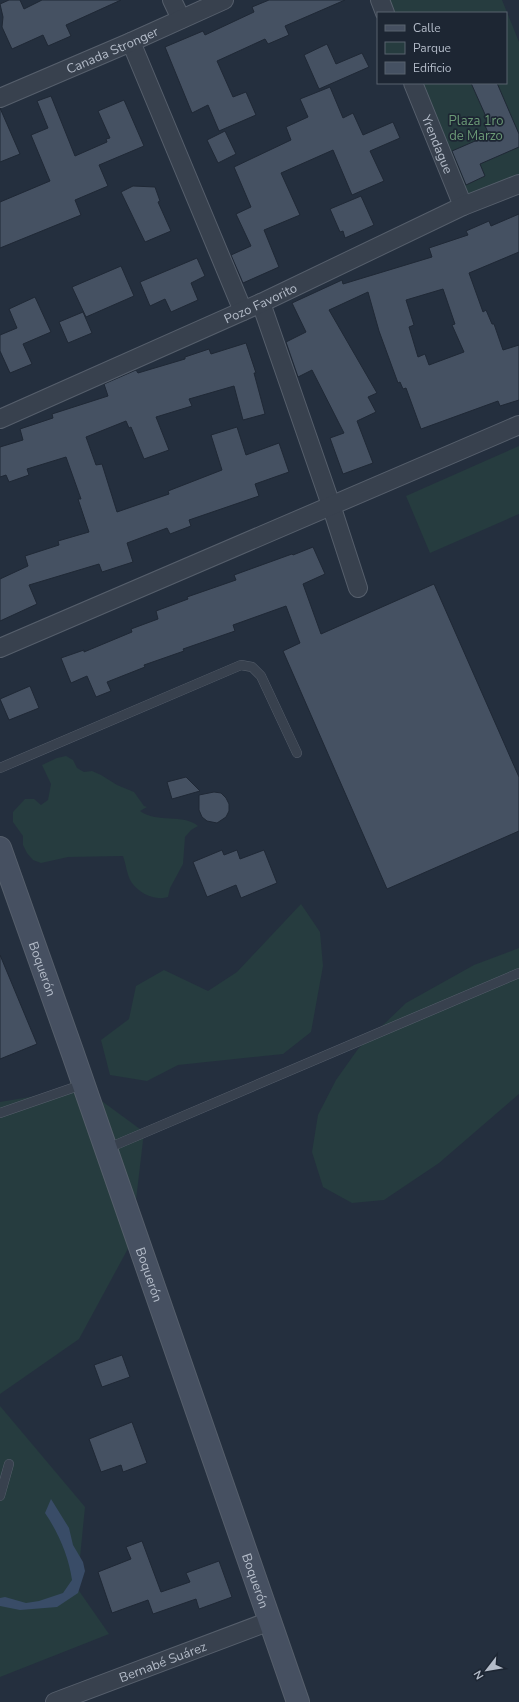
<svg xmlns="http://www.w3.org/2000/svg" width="519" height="1702" font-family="'Nunito Sans',sans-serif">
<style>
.green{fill:#263c3f}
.water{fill:#394c67}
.building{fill:#455162;stroke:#1f2835;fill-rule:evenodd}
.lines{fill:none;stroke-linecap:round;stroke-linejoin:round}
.lane-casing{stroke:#565f6c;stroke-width:10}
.street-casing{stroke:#565f6c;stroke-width:20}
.secondary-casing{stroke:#565f6c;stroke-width:24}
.lane{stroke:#38414e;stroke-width:9}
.street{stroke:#38414e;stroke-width:18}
.secondary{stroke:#465061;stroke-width:22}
.labels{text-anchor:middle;stroke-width:3.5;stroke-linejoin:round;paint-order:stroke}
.street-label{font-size:13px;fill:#b4bcc9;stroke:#1d2633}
.park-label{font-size:13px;fill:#6b9a76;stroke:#1d2633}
</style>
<rect width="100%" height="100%" fill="#242f3e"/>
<g class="green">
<polygon points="378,0 502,0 519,42 519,176 459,200 412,83 506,83 506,13 384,13"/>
<polygon points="519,446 519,514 430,553 406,496"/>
<path d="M 66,756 L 73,760 L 77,768 L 84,772 L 92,771 L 101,775 L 117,785 L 134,792 L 144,806 L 147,807 L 140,811 C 158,824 183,813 198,826 L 191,830 L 185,837 L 183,864 L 170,888 L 168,897 C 156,901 140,894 132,883 C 127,876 126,864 123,856 L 68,857 L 41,863 L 33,860 L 27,853 L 23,845 L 23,836 L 13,822 L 13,812 L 25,799 L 34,799 L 41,805 L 48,800 L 51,784 L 42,765 L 57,758 Z"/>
<polygon points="301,904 320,932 323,966 311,1032 283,1054 178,1065 147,1081 110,1075 101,1040 129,1019 136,986 164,970 208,991 237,972"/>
<polygon points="519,948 519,1094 439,1163 384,1200 352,1203 323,1187 312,1152 318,1115 336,1080 358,1049 406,1003 474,965"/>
<polygon points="84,1088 144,1132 131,1243 79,1339 0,1394 0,1102"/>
<polygon points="0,1406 85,1507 77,1588 109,1634 0,1677"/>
</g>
<path class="water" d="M 51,1499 L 69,1528 L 73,1545 L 83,1562 L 85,1571 L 78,1593 L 57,1607 L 20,1610 L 0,1606 L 0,1598 L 5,1597 L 26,1603 L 39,1601 L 63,1593 L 72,1580 C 69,1557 58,1532 45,1513 Z"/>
<g class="building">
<polygon points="9,0 20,0 24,9 42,0 121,0 66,25 71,36 48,46 43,35 12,49 2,27 3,17 0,4"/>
<polygon points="269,0 345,0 285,26 289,35 268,44 265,39 217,61 233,97 246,92 256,115 219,131 208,105 192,113 165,47 203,31 205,35 254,12 252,7"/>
<polygon points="327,44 336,64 362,53 369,67 319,89 304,55"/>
<polygon points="471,83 497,83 519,134 519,147 480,164 485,176 466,185 452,151 489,135 484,123 488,121"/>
<polygon points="330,87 343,118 353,113 363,135 393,122 400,138 370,151 384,181 352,195 333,150 281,173 300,215 264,230 279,267 243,283 231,255 251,246 236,214 251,207 234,167 291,140 286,127 308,117 300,99"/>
<polygon points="51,96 75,156 107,142 106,139 110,138 98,111 124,100 144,146 99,165 108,186 75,200 81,215 0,248 0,202 50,181 31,135 48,128 37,101"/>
<polygon points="0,108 20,154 0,162"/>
<polygon points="225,131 236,154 218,163 207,140"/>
<polygon points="133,186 155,187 160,201 158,202 171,231 145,242 121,192"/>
<polygon points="361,196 374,225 345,238 343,231 340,232 330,209"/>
<path d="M 519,214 L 519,252 L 469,273 L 483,312 L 486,310 L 492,324 L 494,324 L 503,350 L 519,345 L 519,400 L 500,406 L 498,401 L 421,429 L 406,388 L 403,389 L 400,382 L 398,383 L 379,331 L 368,292 L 329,310 L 377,393 L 368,397 L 376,412 L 357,421 L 373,463 L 343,474 L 330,438 L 344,433 L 312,370 L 298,377 L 286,342 L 306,332 L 292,303 L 342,280 L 343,284 L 432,257 L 429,248 L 468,235 L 466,231 L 489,221 L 491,226 ZM 443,289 L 455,324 L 452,325 L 464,352 L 429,365 L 425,354 L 418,357 L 409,327 L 414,325 L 406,300 Z"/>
<polygon points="197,258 205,276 191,283 198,300 171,312 165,299 150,306 140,282"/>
<polygon points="121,266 134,296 86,317 72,287"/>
<polygon points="35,297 51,332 23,344 32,364 10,373 0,351 0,335 17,328 9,309"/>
<polygon points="83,312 92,333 68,343 59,322"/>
<polygon points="246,343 256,373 254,373 265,414 243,420 234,386 189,399 192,406 156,417 169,450 144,459 131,427 129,428 126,421 86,437 96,465 102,464 117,512 169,494 168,491 222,470 211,435 237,427 246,455 279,443 289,472 255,484 259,496 189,520 191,526 170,534 167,528 127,543 133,562 102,572 99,564 29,585 37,604 0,621 0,579 28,566 25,556 59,545 58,541 89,532 78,499 81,499 66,457 27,469 29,475 9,482 6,475 0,477 0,447 23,440 20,429 53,418 52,414 108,396 104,384 136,370 138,373 185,359 185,357 209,349 211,354"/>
<polygon points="313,547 325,574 303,584 321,634 434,584 519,777 519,831 387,889 283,651 300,643 286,606 233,625 235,631 183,649 184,651 144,665 145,667 107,682 111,691 96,697 87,676 71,683 61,658 84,650 84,652 132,632 131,629 158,619 156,611 188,599 187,597 236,580 234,575 292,554 293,555"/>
<polygon points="30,686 39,708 9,720 0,699"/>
<polygon points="186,777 200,791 172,799 167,782"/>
<polygon points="214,792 221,793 226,798 229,804 229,811 226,817 217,823 207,821 202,817 199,810 199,795"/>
<polygon points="222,850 224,855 237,850 240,859 264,850 277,883 241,898 236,885 207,897 193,862"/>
<polygon points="0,955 37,1044 0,1059"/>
<polygon points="122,1355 130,1377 102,1387 94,1365"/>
<polygon points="132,1422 147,1463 123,1472 121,1465 101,1472 89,1439"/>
<polygon points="142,1541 161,1592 190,1582 186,1573 219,1561 232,1597 199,1609 196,1599 153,1614 148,1600 112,1613 98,1572 131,1559 126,1547"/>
</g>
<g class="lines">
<g class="lane-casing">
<g id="lane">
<polyline points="0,768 241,665 252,667 261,676 297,753"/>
<polyline points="0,1113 84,1084"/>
<polyline points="106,1149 519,973"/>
<polyline points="0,1496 9,1464"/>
</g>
</g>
<g class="street-casing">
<g id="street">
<polyline points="172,0 181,19"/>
<polyline points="380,0 385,13"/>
<polyline points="131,42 243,311"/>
<path id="s1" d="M 413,83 L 463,206"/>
<path id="s2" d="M 0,98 L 131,42 L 224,0"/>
<polyline points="261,303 331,505 358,588"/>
<path id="s3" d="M 0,419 L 261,303 L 463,206 L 519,184"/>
<polyline points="0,648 519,425"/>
<path id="s4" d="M 55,1702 L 270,1621"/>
</g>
</g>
<g class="secondary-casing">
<g id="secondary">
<path id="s5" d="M 0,848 L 72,1051 L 298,1702"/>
</g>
</g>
<use href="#lane" class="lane"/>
<use href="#street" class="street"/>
<use href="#secondary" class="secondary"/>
</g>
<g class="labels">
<g class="street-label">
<text dy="5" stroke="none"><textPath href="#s2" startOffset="122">Canada Stronger</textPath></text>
<text dy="5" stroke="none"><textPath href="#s1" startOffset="66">Yrendague</textPath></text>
<text dy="5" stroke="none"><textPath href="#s3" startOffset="285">Pozo Favorito</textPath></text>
<text dy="5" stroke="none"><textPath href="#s5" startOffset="128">Boquerón</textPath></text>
<text dy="5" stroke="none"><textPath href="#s5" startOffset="452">Boquerón</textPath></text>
<text dy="5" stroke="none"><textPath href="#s5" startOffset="776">Boquerón</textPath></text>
<text dy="5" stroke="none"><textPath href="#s4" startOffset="115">Bernabé Suárez</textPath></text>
</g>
<g class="park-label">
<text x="476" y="125">Plaza 1ro<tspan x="476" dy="15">de Marzo</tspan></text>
</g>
</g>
<rect x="377" y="12" width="130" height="72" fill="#1d2633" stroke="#59626f"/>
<rect x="385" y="25" width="20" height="6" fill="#465061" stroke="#59626f"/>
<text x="413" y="32" font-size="12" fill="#b4bcc9">Calle</text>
<rect x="385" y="42" width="20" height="12" fill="#263c3f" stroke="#59626f"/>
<text x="413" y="52" font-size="12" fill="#b4bcc9">Parque</text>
<rect x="385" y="62" width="20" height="12" fill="#455162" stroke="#59626f"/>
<text x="413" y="72" font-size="12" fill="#b4bcc9">Edificio</text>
<g transform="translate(487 1670) rotate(239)" stroke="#1d2633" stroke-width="3" paint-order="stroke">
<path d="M0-3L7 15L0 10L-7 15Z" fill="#b4bcc9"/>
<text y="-6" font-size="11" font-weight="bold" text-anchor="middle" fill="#b4bcc9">N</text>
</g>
</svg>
